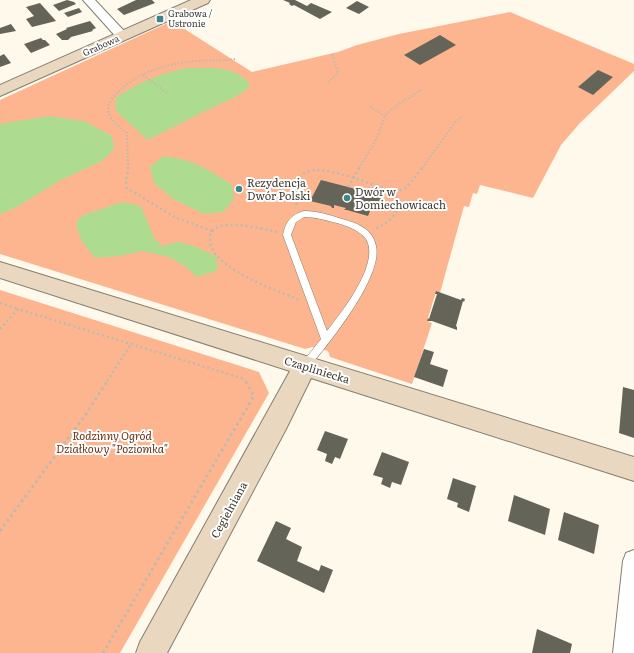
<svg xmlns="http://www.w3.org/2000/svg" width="634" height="653" font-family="Literata,serif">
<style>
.green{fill:#fdb590}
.water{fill:#addc90}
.building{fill:#646558}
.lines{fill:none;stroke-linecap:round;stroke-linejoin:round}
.lane-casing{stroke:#837e71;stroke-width:1}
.street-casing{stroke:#837e71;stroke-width:2}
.secondary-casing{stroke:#837e71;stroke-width:2}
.path-far2{stroke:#bdb9ad;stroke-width:2;stroke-dasharray:1.5 2;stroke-linecap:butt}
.path-far1{stroke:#bdb9ad;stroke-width:2.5;stroke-dasharray:2 3;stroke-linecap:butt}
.path{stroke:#bdb9ad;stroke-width:3;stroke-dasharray:2.5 3.5;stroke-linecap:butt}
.lane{fill:#fff;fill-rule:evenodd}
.street{fill:#fff;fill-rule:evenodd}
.secondary{fill:#e9d7bf;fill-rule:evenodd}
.poi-dot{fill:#3d8588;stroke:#fff;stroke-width:1.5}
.labels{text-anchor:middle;stroke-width:4;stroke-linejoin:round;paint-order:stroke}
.far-poi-label{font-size:9px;fill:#3d3b35;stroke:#fff;text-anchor:start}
.far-street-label{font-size:9px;fill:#3d3b35;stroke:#fff}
.poi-label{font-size:11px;fill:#3d3b35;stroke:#fff;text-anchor:start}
.street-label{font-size:11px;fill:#3d3b35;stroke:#fff}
.park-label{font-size:11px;font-style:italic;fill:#673215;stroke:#fff}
</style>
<rect width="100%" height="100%" fill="#fef9ea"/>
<g class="green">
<polygon points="510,12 634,64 634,71 580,123 561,145 533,198 480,185 477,194 473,193 469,207 464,206 440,293 436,292 427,321 432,323 412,384 330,357 328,351 312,347 305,349 0,254 0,100 172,21 252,72 338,52 357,45 399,34"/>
<polygon points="0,290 259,372 269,393 120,653 0,653"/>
</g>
<g class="water">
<path d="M 186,68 C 207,68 237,65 250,85 L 241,94 L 199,114 L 148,140 L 117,112 L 115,106 L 117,97 C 141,81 158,75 186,68 Z"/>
<polygon points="49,116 84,121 112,136 114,149 102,161 61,180 15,208 0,214 0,124"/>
<path d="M 163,156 C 192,159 208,169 232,185 L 234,199 L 223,212 L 204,214 L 173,199 L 154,183 L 150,167 Z"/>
<polygon points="122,202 141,206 154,238 162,246 178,242 191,245 216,256 218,270 197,277 186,267 169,257 143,251 119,256 95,258 81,240 76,224 81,216"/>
</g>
<g class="building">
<polygon points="67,0 74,2 76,4 59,11 53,5"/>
<polygon points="136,0 152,0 155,3 124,15 117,9"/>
<polygon points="283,0 295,0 307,6 311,3 332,12 320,19 294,5 292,6 289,4 290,3"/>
<polygon points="357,1 369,7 359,14 346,8"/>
<polygon points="40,3 56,21 32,27 26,19 34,16 26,7"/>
<polygon points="79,8 82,12 68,17 64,13"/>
<polygon points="90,21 96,28 92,30 93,31 71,37 68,40 62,40 56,34 67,29 66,28"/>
<polygon points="11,24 16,31 0,34 0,28"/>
<polygon points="440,35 456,45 420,65 404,55"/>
<polygon points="41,38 43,40 45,40 50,45 31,53 24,44"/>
<polygon points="4,54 11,63 0,67 0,56"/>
<polygon points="598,70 613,77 593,95 578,87"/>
<polygon points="321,180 375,194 382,197 379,202 374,201 368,216 347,210 344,210 346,208 334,205 334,208 332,208 331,206 310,201"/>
<polygon points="436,291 461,300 462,298 465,299 464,302 463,301 456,326 457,327 457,330 432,321 427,321 428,318 429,319 437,294 435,294"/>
<polygon points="424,349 434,352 430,364 448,370 443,387 414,377"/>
<polygon points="623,387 634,390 634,438 619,433"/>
<polygon points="325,431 348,439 340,459 335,457 332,464 325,461 327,454 317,450"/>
<polygon points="382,452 409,462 401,485 392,482 390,488 381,484 383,478 373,475"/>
<polygon points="453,478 476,486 469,512 457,507 458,503 447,499"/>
<polygon points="514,495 550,509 545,535 508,521"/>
<polygon points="564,512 599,525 594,554 558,540"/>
<polygon points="276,521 291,528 286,539 302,547 297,561 319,571 321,565 333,570 324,593 257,561"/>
<polygon points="537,629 572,644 570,653 532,653"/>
</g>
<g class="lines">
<g class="lane-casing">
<path id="lane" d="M 304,211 C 317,211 330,215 342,219 C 357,223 373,229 376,246 C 383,278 328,344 308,369 L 305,370 L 302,369 L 300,366 L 302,363 L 321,339 L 283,235 C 286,222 290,215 304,211 ZM 304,217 C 315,217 325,220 337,223 C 347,226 359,230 366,239 C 381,263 341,313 327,331 L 291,235 L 296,222 Z"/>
</g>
<g class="street-casing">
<g id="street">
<polygon points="83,0 95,0 126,33 128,36 126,39 118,39"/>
<polygon points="634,550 634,653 613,653 623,561 626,553"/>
</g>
</g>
<g class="secondary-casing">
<g id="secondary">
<polygon points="191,0 210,0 208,3 0,96 0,85"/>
<polygon points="0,262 634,457 634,481 311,378 286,429 167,653 136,653 140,642 290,371 0,278"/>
</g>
</g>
<g class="path-far2">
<polyline points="143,75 167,93"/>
<polyline points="328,82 338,73 332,53"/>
<polyline points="370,106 385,116"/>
<path d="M 128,168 L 127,133 C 116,125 101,113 112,99 C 132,73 167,63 198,61 C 210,60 223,61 235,59"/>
<polyline points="359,168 376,140 385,116 392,109 422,89"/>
<polyline points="422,168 456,121 462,117"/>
</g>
<g class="path-far1">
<polyline points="128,167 126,182 127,188 176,218 212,231"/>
<polyline points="348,187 360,167"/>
<polyline points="395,192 406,188 423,167"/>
<path d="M 297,205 C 293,196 291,187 298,179 C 302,174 308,170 314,170 C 335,169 374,185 395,192 C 403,210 391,222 375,229"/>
<path d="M 277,232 C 262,229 208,214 210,240 C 211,252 220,260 230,267 C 250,281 275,290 299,300"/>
<polyline points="0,303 18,309"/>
<polyline points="0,329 18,309 244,379 245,381"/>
<polyline points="107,381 131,344"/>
</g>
<g class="path">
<polyline points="0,531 86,414 108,380"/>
<polyline points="103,653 254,396 245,380"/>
</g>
<use href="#lane" class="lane"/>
<use href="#street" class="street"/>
<use href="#secondary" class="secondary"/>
</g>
<g class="poi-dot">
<rect x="156" y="15" width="8" height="8" rx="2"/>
<circle cx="239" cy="189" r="4"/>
<circle cx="347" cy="198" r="4"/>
</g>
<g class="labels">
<g class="far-poi-label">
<text x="168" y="17">Grabowa /<tspan x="168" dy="10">Ustronie</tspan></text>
</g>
<g class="far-street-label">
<text transform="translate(101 46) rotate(-24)" y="3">Grabowa</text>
</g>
<g class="poi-label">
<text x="247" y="187">Rezydencja<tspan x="247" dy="13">Dwór Polski</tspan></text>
<text x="355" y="196">Dwór w<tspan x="355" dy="13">Domiechowicach</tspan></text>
</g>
<g class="street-label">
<text transform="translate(317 370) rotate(17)" y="4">Czapliniecka</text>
<text transform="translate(229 510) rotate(-61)" y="4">Cegielniana</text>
</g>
<g class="park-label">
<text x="112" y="440">Rodzinny Ogród<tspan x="112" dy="13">Działkowy "Poziomka"</tspan></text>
</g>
</g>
</svg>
